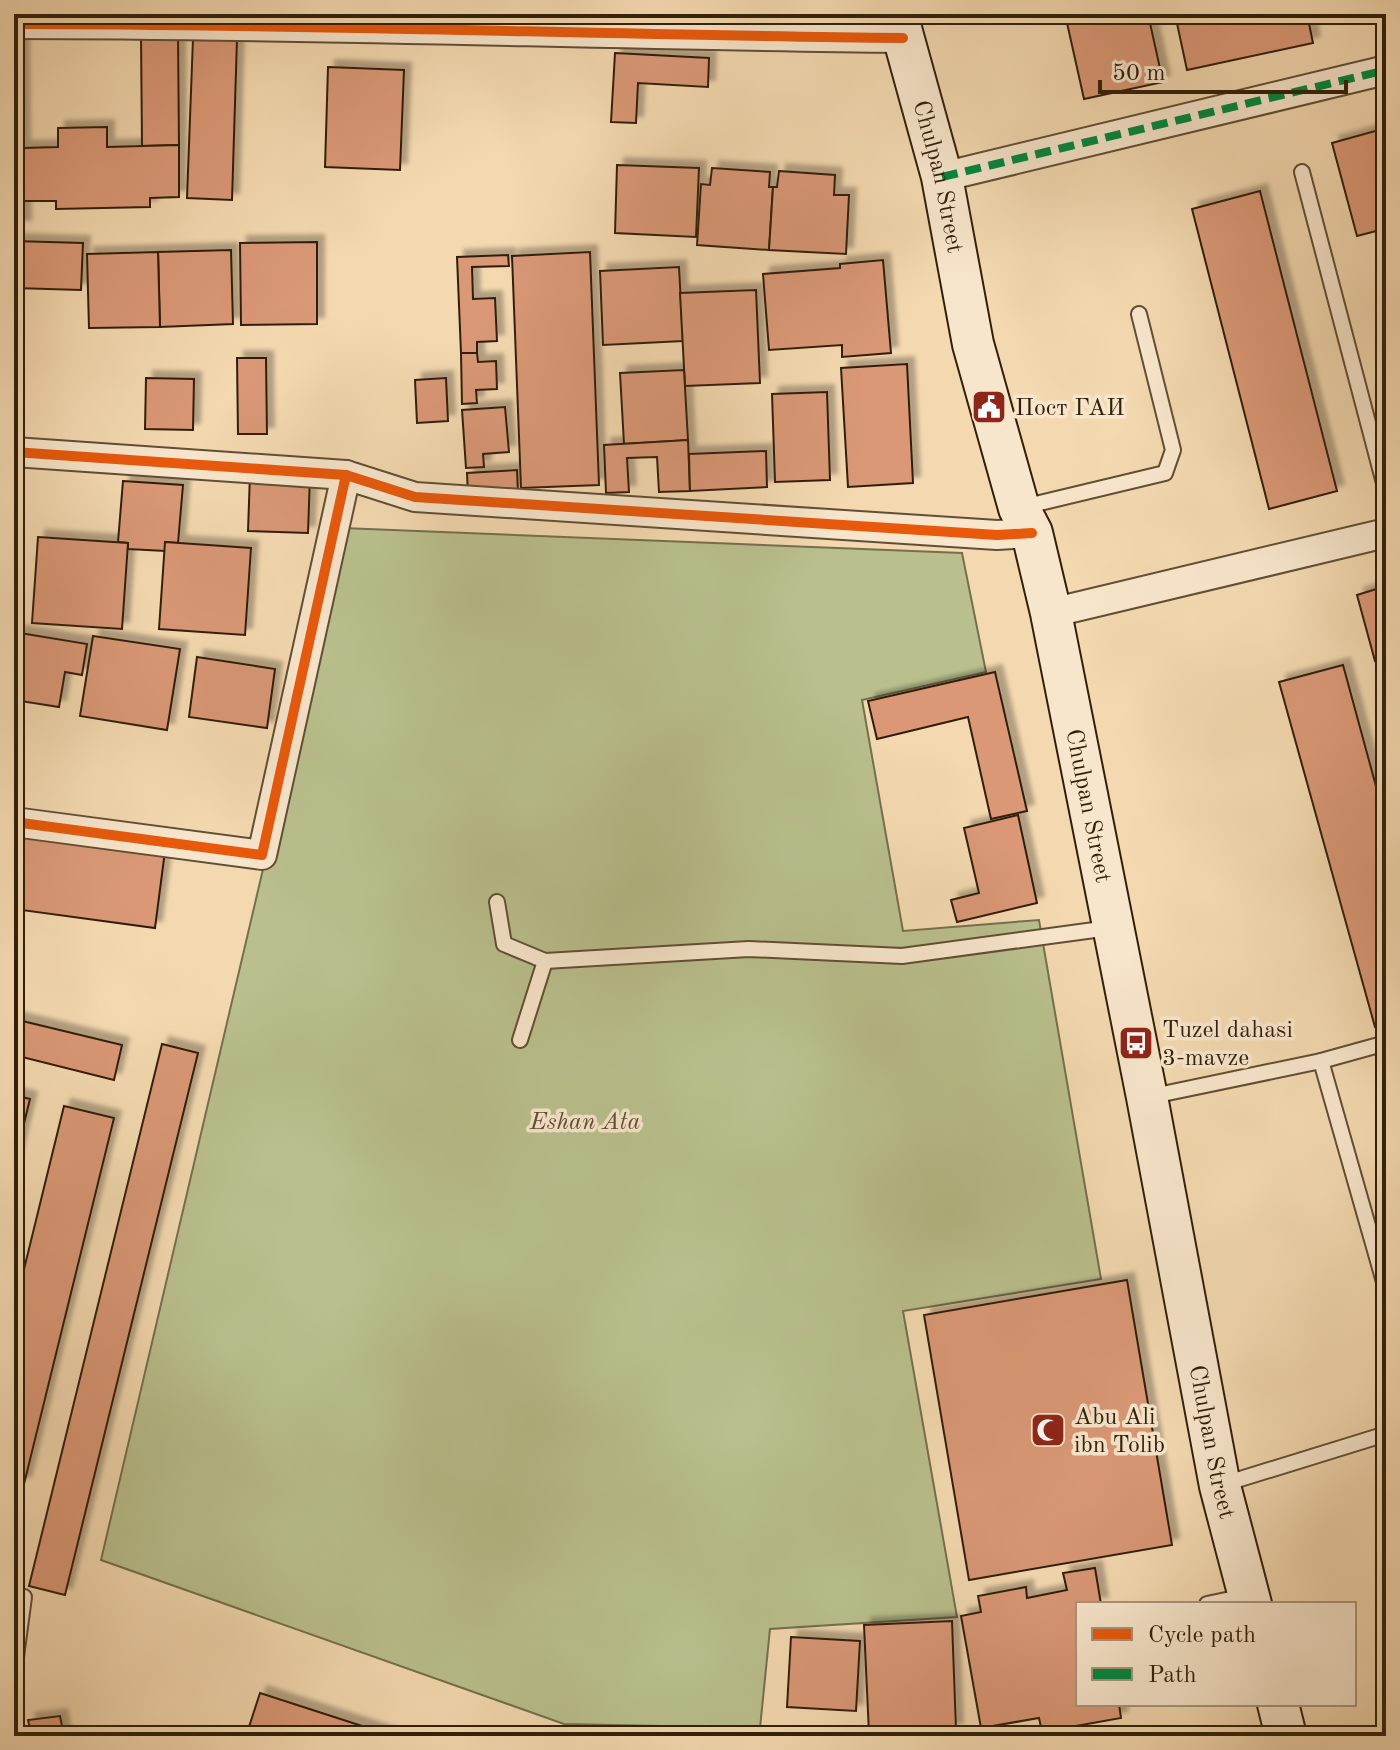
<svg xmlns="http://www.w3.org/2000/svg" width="1400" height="1750" font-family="'Old Standard TT',serif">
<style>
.green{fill:#b9c08d;stroke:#75704c;stroke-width:2}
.building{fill:#da9876;stroke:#311f0a;stroke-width:2;filter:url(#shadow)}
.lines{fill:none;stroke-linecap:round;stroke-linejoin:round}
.lane-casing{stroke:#624e34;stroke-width:18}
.street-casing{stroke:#624e34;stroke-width:32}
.secondary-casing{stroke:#311f0a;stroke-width:44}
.lane{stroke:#f8e6cc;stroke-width:14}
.street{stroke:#f8e6cc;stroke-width:28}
.secondary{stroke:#f8e6cc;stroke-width:40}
.quiet{stroke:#00873e;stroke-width:8;stroke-dasharray:16 8;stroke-linecap:butt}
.cycleway-casing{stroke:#f8e6cc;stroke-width:15}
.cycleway{stroke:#e8590c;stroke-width:10}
.labels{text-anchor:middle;stroke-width:7;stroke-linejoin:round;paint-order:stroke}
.street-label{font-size:24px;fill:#311f0a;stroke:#f8e6cc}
.poi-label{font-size:24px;fill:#311f0a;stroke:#f8e6cc;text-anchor:start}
.park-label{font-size:24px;font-style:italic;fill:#5a4f31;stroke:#f8e6cc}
</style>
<defs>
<filter id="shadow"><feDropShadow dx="7" dy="-7" stdDeviation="2" flood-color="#0004"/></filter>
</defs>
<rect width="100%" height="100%" fill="#f4d9b0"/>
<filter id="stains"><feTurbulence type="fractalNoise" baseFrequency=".0025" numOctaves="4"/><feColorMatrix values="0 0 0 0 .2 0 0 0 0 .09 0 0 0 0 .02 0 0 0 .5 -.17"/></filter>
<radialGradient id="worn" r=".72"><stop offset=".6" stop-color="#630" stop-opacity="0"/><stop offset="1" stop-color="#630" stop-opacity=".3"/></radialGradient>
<polygon class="green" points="343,528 962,553 986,672 862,700 903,931 1039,920 1101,1279 903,1311 957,1617 770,1629 760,1728 564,1724 101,1560"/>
<g class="building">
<polygon points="1065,14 1148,14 1163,82 1084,99"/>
<polygon points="1175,14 1307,14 1313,43 1187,70"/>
<polygon points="14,35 22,35 24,227 14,227"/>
<polygon points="141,37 178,37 179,145 142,146"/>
<polygon points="193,38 237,39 232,200 187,198"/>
<polygon points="615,53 709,58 708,87 638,83 636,123 611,122"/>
<polygon points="328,67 404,70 400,170 325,167"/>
<polygon points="107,127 107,147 179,145 179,197 150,198 150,207 56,209 56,201 23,201 23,148 58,147 58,128"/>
<polygon points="1386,128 1386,251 1380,230 1357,236 1332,143"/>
<polygon points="617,165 699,168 696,237 615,233"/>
<polygon points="712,168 770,172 769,187 773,187 769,250 697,245 701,184 710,185"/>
<polygon points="779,171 835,175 834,195 849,195 846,254 769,250 773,187 777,187"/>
<polygon points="1260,191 1337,491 1269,509 1192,209"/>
<polygon points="14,241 83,243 81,290 14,288"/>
<polygon points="317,242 317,324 241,325 240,243"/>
<polygon points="231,250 233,324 160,327 158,252"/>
<polygon points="158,252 160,327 89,328 87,254"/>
<polygon points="590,252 599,485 521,488 512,256"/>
<polygon points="508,255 509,266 472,267 473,299 495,298 497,341 477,342 477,353 461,353 457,257"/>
<polygon points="883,260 891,353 842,357 842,345 769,350 763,274 840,268 840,264"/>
<polygon points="679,267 683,341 603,345 600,271"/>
<polygon points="756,290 760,383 685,386 680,293"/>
<polygon points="461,353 477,353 478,362 496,361 497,389 476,390 477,403 462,404"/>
<polygon points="237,358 266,358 267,434 238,434"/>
<polygon points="907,364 913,483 848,487 841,368"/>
<polygon points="684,370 688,440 624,444 620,373"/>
<polygon points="146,378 194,379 193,430 145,429"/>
<polygon points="446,378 448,421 417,423 415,380"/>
<polygon points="827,392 830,480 775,482 772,394"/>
<polygon points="505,407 509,452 483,454 484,467 466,468 462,410"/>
<polygon points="688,440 690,491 659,492 657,457 627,458 629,492 606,493 604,445"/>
<polygon points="766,451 767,487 690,491 689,454"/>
<polygon points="517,470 518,493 468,496 467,473"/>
<polygon points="250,474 310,476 308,533 248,531"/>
<polygon points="123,481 183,485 178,543 165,542 165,551 128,549 128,543 118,542"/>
<polygon points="38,537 128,543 122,629 32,623"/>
<polygon points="165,542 251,548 245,635 159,629"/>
<polygon points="1386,586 1386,658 1375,661 1357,595"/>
<polygon points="14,632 87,644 82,675 65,672 59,707 14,700"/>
<polygon points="93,636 180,649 167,730 80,716"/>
<polygon points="197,657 275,669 267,728 189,717"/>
<polygon points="1343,665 1386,823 1386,1024 1375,1027 1279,682"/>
<polygon points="995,672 1027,811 991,819 968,717 877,739 868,701"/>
<polygon points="1018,815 1037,903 957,922 951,900 979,893 964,828"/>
<polygon points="14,831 165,851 155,928 14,909"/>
<polygon points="14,1019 122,1045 114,1080 14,1055"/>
<polygon points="162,1044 198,1053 65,1595 29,1586"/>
<polygon points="14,1095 30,1099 14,1164"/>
<polygon points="64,1106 114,1118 24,1484 14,1482 14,1310"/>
<polygon points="1127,1280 1172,1545 969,1580 924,1315"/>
<polygon points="1095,1568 1101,1604 1078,1604 1078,1704 1119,1704 1121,1718 1042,1732 1039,1718 981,1728 961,1616 981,1612 978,1596 1026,1587 1027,1598 1067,1590 1063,1573"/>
<polygon points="952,1621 956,1730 869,1734 864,1625"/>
<polygon points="791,1637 860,1641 856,1711 787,1707"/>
<polygon points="260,1693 393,1736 275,1736 249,1727"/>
<polygon points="60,1716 64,1736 32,1736 28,1720"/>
</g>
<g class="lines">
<g class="lane-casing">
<g id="lane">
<polyline points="1302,172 1386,491"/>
<polyline points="1023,507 1165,473 1173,450 1139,314"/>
<polyline points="497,902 504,944 545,961 749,949 902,956 1109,928"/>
<polyline points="520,1040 545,961"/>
<polyline points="1321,1061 1386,1289"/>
<polyline points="1148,1097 1321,1061 1386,1043"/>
<polyline points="1224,1484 1386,1434"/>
<polyline points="1207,1604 1245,1596"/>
<polyline points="14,1672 24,1597"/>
<polyline points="14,1698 17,1736"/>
</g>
</g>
<g class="street-casing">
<g id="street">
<path d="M 14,24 C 310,24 606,35 903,38"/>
<polyline points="942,177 1386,70"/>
<polyline points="14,452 346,475 415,497 997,535 1032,533"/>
<polyline points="1051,613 1386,533"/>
<polyline points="14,822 262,855 346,475"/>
</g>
</g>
<g class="secondary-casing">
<g id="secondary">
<path id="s1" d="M 897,14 L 942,177 L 973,344 L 1019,508 L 1032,533 L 1051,613 L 1147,1097 L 1220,1486 L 1251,1604"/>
<polyline points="1278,1704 1286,1736"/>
</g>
</g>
<use href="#lane" class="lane"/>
<use href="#street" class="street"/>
<use href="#secondary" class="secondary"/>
<polyline class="quiet" points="942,177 1386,70"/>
<g class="cycleway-casing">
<g id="cycleway">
<path d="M 14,24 C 310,24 606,35 903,38"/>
<polyline points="14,452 346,475 415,497 997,535 1032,533"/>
<polyline points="14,822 262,855 346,475"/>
</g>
</g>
<use href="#cycleway" class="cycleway"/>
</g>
<defs>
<g id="civic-square" transform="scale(1.8)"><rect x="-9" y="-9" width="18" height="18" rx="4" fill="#8f2418" stroke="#f8e6cc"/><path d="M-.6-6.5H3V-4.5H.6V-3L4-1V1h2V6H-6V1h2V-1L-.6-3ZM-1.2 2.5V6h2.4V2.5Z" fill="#fff"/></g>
<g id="bus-square" transform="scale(1.8)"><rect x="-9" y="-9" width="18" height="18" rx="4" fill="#8f2418" stroke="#f8e6cc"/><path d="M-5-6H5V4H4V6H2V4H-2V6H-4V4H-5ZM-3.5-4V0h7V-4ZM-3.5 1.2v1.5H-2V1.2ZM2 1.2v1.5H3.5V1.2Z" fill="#fff"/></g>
<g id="mosque-square" transform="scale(1.8)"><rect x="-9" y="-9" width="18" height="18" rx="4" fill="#8f2418" stroke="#f8e6cc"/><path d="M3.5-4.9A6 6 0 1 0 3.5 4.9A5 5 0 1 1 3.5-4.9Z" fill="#fff"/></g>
</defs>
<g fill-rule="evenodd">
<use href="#civic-square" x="989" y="407"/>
<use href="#bus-square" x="1136" y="1043"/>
<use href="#mosque-square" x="1048" y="1430"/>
</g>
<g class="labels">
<g class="street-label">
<text dy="8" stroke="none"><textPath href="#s1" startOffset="168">Chulpan Street</textPath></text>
<text dy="8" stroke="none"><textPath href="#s1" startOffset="816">Chulpan Street</textPath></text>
<text dy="8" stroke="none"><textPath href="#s1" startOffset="1464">Chulpan Street</textPath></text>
</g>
<g class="poi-label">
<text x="1015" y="415">Пост ГАИ</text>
<text x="1162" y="1037">Tuzel dahasi<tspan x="1162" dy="28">3-mavze</tspan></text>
<text x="1074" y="1424">Abu Ali<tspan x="1074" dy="28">ibn Tolib</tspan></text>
</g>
<g class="park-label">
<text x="585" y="1129">Eshan Аta</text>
</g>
</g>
<rect width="1400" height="1750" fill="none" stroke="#f4d9b0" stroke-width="48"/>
<rect x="16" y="16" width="1368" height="1718" fill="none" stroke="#311f0a" stroke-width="4"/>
<rect x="24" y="24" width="1352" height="1702" fill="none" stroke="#311f0a" stroke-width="2"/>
<rect x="1076" y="1602" width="280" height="104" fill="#f8e6cc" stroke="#a8967e" stroke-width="2"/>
<rect x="1092" y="1628" width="40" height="12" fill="#e8590c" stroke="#a8967e" stroke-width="2"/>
<text x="1148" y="1642" font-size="24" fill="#311f0a">Cycle path</text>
<rect x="1092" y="1668" width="40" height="12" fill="#00873e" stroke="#a8967e" stroke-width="2"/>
<text x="1148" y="1682" font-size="24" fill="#311f0a">Path</text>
<path d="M1100 80v12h246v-12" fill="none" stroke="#311f0a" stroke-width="4"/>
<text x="1112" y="80" font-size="24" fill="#311f0a" stroke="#f8e6cc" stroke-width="6" paint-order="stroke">50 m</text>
<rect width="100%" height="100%" filter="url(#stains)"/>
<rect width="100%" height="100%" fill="url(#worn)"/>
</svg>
